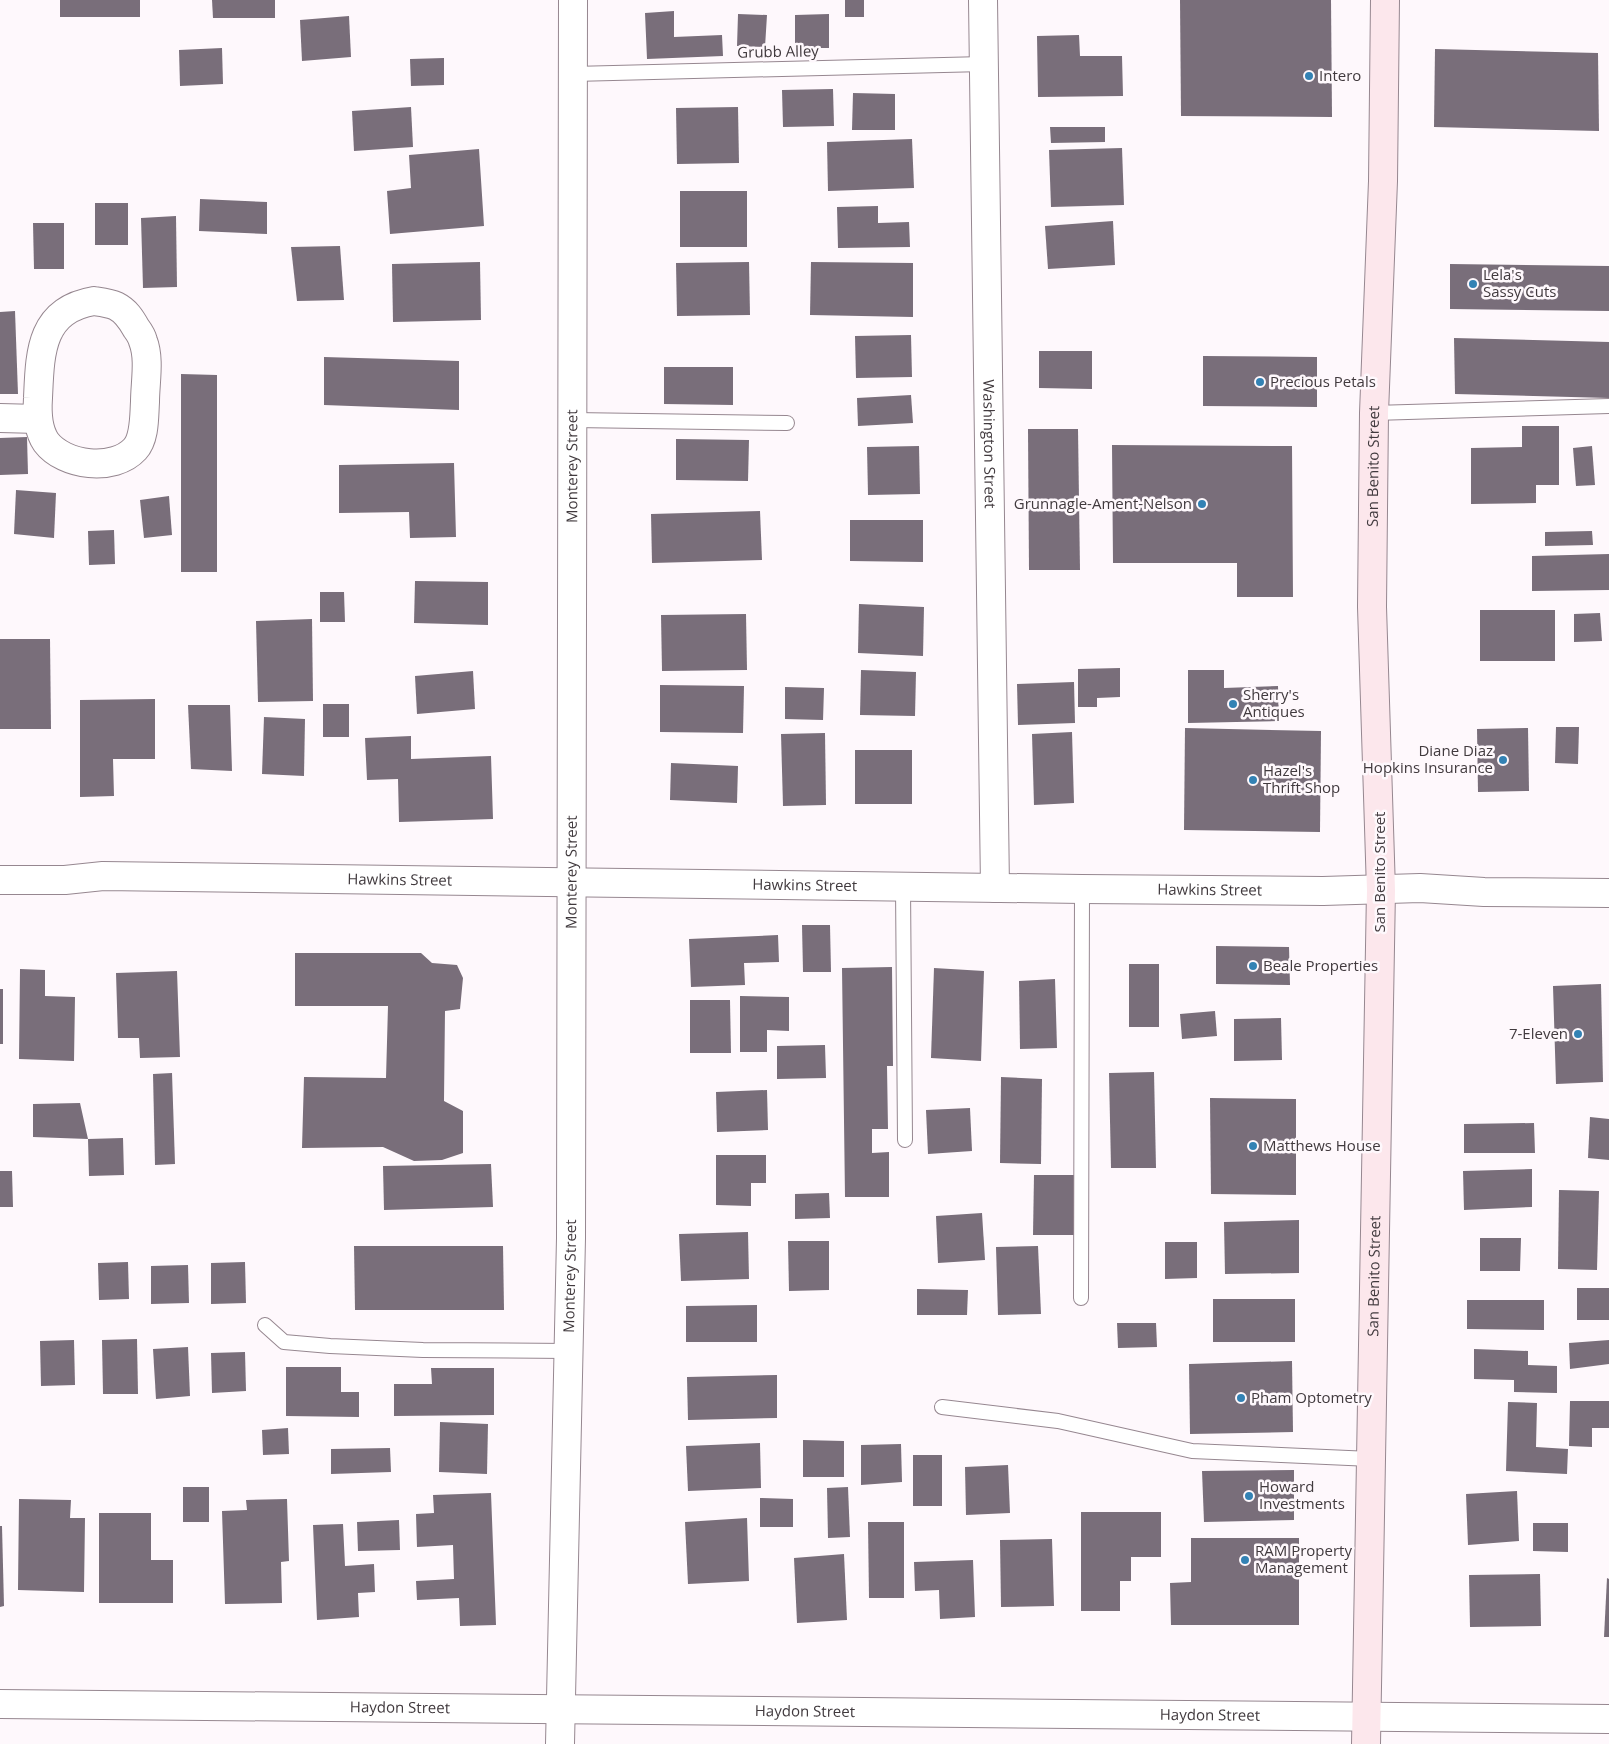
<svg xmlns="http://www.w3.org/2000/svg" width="1609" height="1744" font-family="'Open Sans',sans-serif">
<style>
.building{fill:#796e7a}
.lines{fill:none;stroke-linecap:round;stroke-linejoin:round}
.lane-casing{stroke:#968790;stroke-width:16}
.street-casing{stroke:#968790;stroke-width:30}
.secondary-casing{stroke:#968790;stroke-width:30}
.lane{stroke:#fff;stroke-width:14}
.street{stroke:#fff;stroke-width:28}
.secondary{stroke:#fce7ec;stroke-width:28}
.poi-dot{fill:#3382b4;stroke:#fef8fc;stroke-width:2}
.labels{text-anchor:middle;stroke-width:5;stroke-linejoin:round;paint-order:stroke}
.street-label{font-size:15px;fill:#413a3e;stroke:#fef8fc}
.poi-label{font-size:15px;fill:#413a3e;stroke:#fef8fc;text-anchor:start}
</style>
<rect width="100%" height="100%" fill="#fef8fc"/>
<g class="building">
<rect x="60" y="0" width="80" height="17"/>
<polygon points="212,0 275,0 275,18 213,18"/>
<rect x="845" y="0" width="19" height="17"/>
<polygon points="1180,0 1331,0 1332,117 1181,116"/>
<polygon points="674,11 674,37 722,35 723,56 647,59 645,13"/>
<polygon points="738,14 767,15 765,47 737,46"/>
<polygon points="829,14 829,48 795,48 795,15"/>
<polygon points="349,16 351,57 302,61 300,20"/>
<polygon points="1079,35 1080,56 1122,56 1123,96 1038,97 1037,36"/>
<polygon points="222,48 223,84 180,86 179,50"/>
<polygon points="1435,49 1598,53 1599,131 1434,127"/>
<polygon points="444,58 444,85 411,86 410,59"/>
<polygon points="833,89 834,126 783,127 782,90"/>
<polygon points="853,93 895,94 895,130 852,130"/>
<polygon points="411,107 413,147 354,151 352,111"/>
<polygon points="738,107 739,163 677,164 676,108"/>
<polygon points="1050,127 1105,127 1105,142 1051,143"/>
<polygon points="912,139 914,188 828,191 827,142"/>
<polygon points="1122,148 1124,205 1051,207 1049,150"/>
<polygon points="479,149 484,226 390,234 387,191 411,188 409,155"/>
<rect x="680" y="191" width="67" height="56"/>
<polygon points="200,199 267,202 267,234 199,231"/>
<rect x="95" y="203" width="33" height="42"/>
<polygon points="878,206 878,223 909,222 910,247 838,248 837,207"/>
<polygon points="176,216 177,287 143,288 141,218"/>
<polygon points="1113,221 1115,265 1048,269 1045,226"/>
<polygon points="33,223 64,223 64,269 34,269"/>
<polygon points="340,246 344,300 297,301 291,247"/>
<polygon points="480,262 481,320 393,322 392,264"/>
<polygon points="749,262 750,315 677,316 676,263"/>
<polygon points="811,262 913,263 913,317 810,315"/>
<polygon points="1450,264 1609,266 1609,311 1450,309"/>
<polygon points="15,311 18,394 0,394 0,312"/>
<polygon points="911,335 912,377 856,378 855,336"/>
<polygon points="1454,338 1609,342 1609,398 1455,394"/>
<polygon points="1039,351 1092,351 1092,389 1039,388"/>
<polygon points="1203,356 1317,357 1317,407 1203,406"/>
<polygon points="324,357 459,361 459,410 324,405"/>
<polygon points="664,367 733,367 733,405 664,404"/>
<polygon points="181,374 217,375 217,572 181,572"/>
<polygon points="911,395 913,423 858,426 857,398"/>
<polygon points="1522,426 1559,426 1559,485 1536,485 1536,503 1471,504 1471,448 1522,447"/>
<polygon points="1028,429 1078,429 1080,570 1029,570"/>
<polygon points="27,437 28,474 0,475 0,438"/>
<polygon points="676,439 749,440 748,481 676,480"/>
<polygon points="1112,445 1292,446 1293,597 1237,597 1237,563 1113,563"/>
<polygon points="919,446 920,494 868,495 867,447"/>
<polygon points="1592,446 1595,485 1576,486 1573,448"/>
<polygon points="454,463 456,537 410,538 409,512 339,513 339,465"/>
<polygon points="16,490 56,493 54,538 14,534"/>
<polygon points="169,496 172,535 144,538 140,500"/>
<polygon points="760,511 762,560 652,563 651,514"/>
<polygon points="850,520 923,520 923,562 850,561"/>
<polygon points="114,530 115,564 89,565 88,531"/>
<polygon points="1592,531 1593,545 1545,546 1545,532"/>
<polygon points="1609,554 1609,590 1532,591 1532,556"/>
<polygon points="415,581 488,582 488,625 414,623"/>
<polygon points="320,592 344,592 345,622 320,622"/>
<polygon points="859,604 924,607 923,656 858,653"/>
<rect x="1480" y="610" width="75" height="51"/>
<polygon points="1600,613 1602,641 1574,642 1574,614"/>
<polygon points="746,614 747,670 662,671 661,615"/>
<polygon points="312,619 313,701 258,702 256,621"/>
<polygon points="0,639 50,639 51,729 0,729"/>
<polygon points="1120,668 1120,697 1097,698 1097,707 1078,707 1078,669"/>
<polygon points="861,670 916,672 915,716 860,715"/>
<polygon points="1188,670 1224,670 1224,688 1278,686 1279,721 1188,723"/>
<polygon points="473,671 475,709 417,714 415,676"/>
<polygon points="1074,682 1075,723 1018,725 1017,684"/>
<polygon points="660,685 744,686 743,733 660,732"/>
<polygon points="785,687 824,688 823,720 785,719"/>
<polygon points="155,699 155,759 113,759 114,796 80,797 80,700"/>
<rect x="323" y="704" width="26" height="33"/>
<polygon points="188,705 230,705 232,771 191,769"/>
<polygon points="264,717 305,719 304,776 262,774"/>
<polygon points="1556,727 1579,727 1578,764 1555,763"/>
<polygon points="1185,728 1321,731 1320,832 1184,830"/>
<polygon points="1528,728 1529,791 1478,792 1477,729"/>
<polygon points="1072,732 1074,803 1034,805 1032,734"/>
<polygon points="825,733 826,805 783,806 781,734"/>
<polygon points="411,736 411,759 491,756 493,819 399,822 398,779 367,780 365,738"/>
<rect x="855" y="750" width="57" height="54"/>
<polygon points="671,763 738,766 737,803 670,800"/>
<polygon points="802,925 830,925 831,972 803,972"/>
<polygon points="778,935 779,962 744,963 745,985 691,987 689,939"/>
<polygon points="1216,946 1289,947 1290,985 1216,984"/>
<polygon points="295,953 421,953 432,963 457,965 463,978 460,1009 445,1011 444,1101 463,1111 463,1153 442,1160 414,1161 383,1147 302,1148 304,1077 386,1078 388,1006 295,1006"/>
<rect x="1129" y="964" width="30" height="63"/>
<polygon points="892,967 893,1066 887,1066 888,1129 872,1129 872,1153 889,1152 889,1197 845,1197 842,968"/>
<polygon points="934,968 984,971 981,1061 931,1058"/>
<polygon points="20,969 45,970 45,996 75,997 74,1061 19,1059"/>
<polygon points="177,971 180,1057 140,1058 139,1038 118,1038 116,973"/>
<polygon points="1055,979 1057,1048 1020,1049 1019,981"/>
<polygon points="1601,984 1603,1082 1556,1084 1553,986"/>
<rect x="0" y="989" width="3" height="55"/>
<polygon points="740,996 789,997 789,1031 767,1030 767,1052 740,1052"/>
<polygon points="690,1000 730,1000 731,1053 690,1053"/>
<polygon points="1215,1011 1217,1036 1182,1039 1180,1014"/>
<polygon points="1281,1018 1282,1060 1234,1061 1234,1019"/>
<polygon points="825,1045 826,1078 777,1079 777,1046"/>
<polygon points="1154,1072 1156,1168 1111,1168 1109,1073"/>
<polygon points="172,1073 175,1164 155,1165 153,1074"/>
<polygon points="1001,1077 1042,1079 1041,1164 1000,1163"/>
<polygon points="767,1090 768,1130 717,1132 716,1092"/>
<polygon points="1210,1098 1296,1099 1296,1195 1211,1194"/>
<polygon points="80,1103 88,1139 123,1138 124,1175 89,1176 88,1139 33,1137 33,1104"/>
<polygon points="970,1108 972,1151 928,1154 926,1110"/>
<polygon points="1590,1117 1609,1119 1609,1160 1588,1158"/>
<polygon points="1534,1123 1535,1153 1464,1153 1464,1124"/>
<polygon points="716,1155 766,1155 766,1183 751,1183 751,1206 716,1205"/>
<polygon points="491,1164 493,1207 384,1210 383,1166"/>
<polygon points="1532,1169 1532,1207 1464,1210 1463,1171"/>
<polygon points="0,1171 12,1171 13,1207 0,1207"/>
<polygon points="1034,1175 1077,1175 1078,1235 1033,1235"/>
<polygon points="1559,1190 1599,1191 1597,1270 1558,1269"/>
<polygon points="829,1193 830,1218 795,1219 795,1194"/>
<polygon points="982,1213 985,1260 938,1263 936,1216"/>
<polygon points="1299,1220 1299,1273 1225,1274 1224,1222"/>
<polygon points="748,1232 749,1279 681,1281 679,1234"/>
<polygon points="1480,1238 1521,1238 1520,1271 1480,1271"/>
<polygon points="788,1241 829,1241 829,1290 789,1291"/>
<polygon points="1165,1242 1197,1242 1197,1278 1165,1279"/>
<polygon points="354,1246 503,1246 504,1310 355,1310"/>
<polygon points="1038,1246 1041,1314 998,1315 996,1247"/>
<polygon points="128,1262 129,1299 99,1300 98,1263"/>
<polygon points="245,1262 246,1303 211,1304 211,1263"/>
<polygon points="188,1265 189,1303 151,1304 151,1266"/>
<rect x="1577" y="1288" width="32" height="32"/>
<polygon points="917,1289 968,1290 967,1315 917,1315"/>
<rect x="1213" y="1299" width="82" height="43"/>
<polygon points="1467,1300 1544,1300 1544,1330 1467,1329"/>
<polygon points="757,1305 757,1342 686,1342 686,1306"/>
<polygon points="1117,1323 1156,1323 1157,1347 1118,1348"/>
<polygon points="137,1339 138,1394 103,1394 102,1340"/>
<polygon points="74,1340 75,1385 41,1386 40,1341"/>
<polygon points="1609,1340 1609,1364 1570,1369 1569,1343"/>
<polygon points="188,1347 190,1396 156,1399 153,1349"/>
<polygon points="1474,1349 1528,1351 1528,1365 1557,1366 1557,1393 1514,1392 1514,1380 1474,1379"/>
<polygon points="245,1352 246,1391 212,1393 211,1353"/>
<polygon points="1292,1361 1293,1432 1190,1434 1189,1364"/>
<polygon points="286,1367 341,1367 341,1392 359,1392 359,1417 286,1416"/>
<polygon points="431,1368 494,1368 494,1415 394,1416 394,1384 432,1384"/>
<polygon points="777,1375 777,1418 688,1420 687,1377"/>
<polygon points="1570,1401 1609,1401 1609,1428 1592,1428 1592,1447 1569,1446"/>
<polygon points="1508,1402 1537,1403 1536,1447 1568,1449 1567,1474 1506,1471"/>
<polygon points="440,1422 488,1424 487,1474 439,1472"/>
<polygon points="288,1428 289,1454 263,1455 262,1430"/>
<polygon points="803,1440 844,1441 844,1477 803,1477"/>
<polygon points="760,1443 761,1488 688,1491 686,1446"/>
<polygon points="901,1444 902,1482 861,1485 861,1445"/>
<polygon points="390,1448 391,1472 331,1474 331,1449"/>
<rect x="913" y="1455" width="29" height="51"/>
<polygon points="1008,1465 1010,1513 966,1515 965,1467"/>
<polygon points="1294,1470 1294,1520 1204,1522 1202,1471"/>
<rect x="183" y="1487" width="26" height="35"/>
<polygon points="848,1487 850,1537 828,1538 827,1488"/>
<polygon points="1517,1491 1519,1541 1468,1545 1466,1494"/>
<polygon points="491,1493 496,1625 460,1626 459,1598 417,1600 416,1581 454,1579 453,1545 417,1547 416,1514 434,1513 433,1495"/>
<polygon points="760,1498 793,1499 793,1527 760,1527"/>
<polygon points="19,1499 71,1500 70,1518 85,1518 84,1592 18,1590"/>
<polygon points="287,1499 289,1561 281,1562 282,1603 225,1604 222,1511 247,1510 246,1500"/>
<polygon points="1081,1512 1161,1512 1161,1557 1131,1557 1131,1581 1120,1581 1120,1611 1081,1611"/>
<polygon points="99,1513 151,1513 151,1560 173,1560 173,1603 99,1603"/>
<polygon points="747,1518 749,1581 688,1584 685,1522"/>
<polygon points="399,1520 400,1550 358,1551 357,1522"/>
<polygon points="868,1522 904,1522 904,1598 869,1598"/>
<polygon points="1533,1523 1568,1523 1568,1552 1533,1551"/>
<polygon points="343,1524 345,1566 374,1564 375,1592 358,1593 359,1617 317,1620 313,1525"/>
<polygon points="0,1526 2,1526 4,1606 0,1607"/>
<polygon points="1191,1538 1299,1538 1299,1625 1171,1625 1170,1583 1191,1582"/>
<polygon points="1052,1539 1054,1606 1001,1607 1000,1540"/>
<polygon points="844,1554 847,1620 797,1623 794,1558"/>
<polygon points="973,1560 975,1617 940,1619 939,1590 915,1591 914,1562"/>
<polygon points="1540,1574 1541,1626 1470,1627 1469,1575"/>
<polygon points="1607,1578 1609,1579 1609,1637 1604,1637"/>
</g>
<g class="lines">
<g class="lane-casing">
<g id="lane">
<polyline points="573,74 984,64"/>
<polyline points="1374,413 1609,406"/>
<polyline points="573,420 787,423"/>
<polyline points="903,886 905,1140"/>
<polyline points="1081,1298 1082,889"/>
<polyline points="265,1325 284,1342 330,1346 423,1350 569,1351"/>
<polyline points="942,1407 1058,1421 1192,1451 1371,1459"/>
</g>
</g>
<g class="street-casing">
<g id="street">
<path id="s1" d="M 983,0 L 995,888"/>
<path d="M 94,301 C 101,302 110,303 116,306 C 126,311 131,319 136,328 C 139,332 142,337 143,341 C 150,359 145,383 145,402 C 144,417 145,438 135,449 C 114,472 64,466 46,442 C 38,430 37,412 38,398 C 40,353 40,310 94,301 Z"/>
<polyline points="0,418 38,419"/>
<path id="s2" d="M 0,880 L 65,880 L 103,876 L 1082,889 L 1323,891 L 1420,888 L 1484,892 L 1609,893"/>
<path id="s3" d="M 0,1704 L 1609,1719"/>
<path id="s4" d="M 560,1744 L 571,1238 L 573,0"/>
</g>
</g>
<g class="secondary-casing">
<g id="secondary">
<path id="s5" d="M 1366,1744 L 1381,890 L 1372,607 L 1374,413 L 1383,181 L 1385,0"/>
</g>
</g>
<use href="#lane" class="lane"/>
<use href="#street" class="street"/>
<use href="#secondary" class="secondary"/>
</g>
<g class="poi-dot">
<circle cx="1309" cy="76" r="5"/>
<circle cx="1473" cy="284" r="5"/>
<circle cx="1260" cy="382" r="5"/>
<circle cx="1202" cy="504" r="5"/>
<circle cx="1233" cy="704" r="5"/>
<circle cx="1503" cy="760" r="5"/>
<circle cx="1253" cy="780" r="5"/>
<circle cx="1253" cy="966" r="5"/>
<circle cx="1578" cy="1034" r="5"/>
<circle cx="1253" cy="1146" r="5"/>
<circle cx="1241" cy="1398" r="5"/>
<circle cx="1249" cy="1496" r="5"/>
<circle cx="1245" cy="1560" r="5"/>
</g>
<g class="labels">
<g class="street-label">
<text transform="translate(778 52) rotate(-1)" y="5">Grubb Alley</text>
<text dy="5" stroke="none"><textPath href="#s1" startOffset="444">Washington Street</textPath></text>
<text dy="5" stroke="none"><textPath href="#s4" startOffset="1278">Monterey Street</textPath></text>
<text dy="5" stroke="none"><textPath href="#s5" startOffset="1278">San Benito Street</textPath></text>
<text dy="5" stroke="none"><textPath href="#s4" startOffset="872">Monterey Street</textPath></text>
<text transform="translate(1380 872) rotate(-90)" y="5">San Benito Street</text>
<text dy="5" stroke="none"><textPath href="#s2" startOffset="400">Hawkins Street</textPath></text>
<text dy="5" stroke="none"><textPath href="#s2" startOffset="805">Hawkins Street</textPath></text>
<text dy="5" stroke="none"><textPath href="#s2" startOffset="1210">Hawkins Street</textPath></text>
<text dy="5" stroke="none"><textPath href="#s4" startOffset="468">Monterey Street</textPath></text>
<text dy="5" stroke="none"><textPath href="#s5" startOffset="468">San Benito Street</textPath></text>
<text dy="5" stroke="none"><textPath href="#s3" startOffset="400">Haydon Street</textPath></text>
<text dy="5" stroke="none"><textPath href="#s3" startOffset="805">Haydon Street</textPath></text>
<text dy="5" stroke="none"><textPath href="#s3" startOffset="1210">Haydon Street</textPath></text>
</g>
<g class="poi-label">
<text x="1319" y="81">Intero</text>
<text x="1483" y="280">Lela's<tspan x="1483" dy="17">Sassy Cuts</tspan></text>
<text x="1270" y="387">Precious Petals</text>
<text x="1192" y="509" text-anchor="end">Grunnagle-Ament-Nelson</text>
<text x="1243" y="700">Sherry's<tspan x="1243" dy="17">Antiques</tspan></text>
<text x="1493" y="756" text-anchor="end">Diane Diaz<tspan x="1493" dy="17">Hopkins Insurance</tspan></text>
<text x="1263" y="776">Hazel's<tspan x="1263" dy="17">Thrift Shop</tspan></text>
<text x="1263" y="971">Beale Properties</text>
<text x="1568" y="1039" text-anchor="end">7-Eleven</text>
<text x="1263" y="1151">Matthews House</text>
<text x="1251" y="1403">Pham Optometry</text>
<text x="1259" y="1492">Howard<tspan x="1259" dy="17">Investments</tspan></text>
<text x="1255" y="1556">RAM Property<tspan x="1255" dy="17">Management</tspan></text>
</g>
</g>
</svg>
